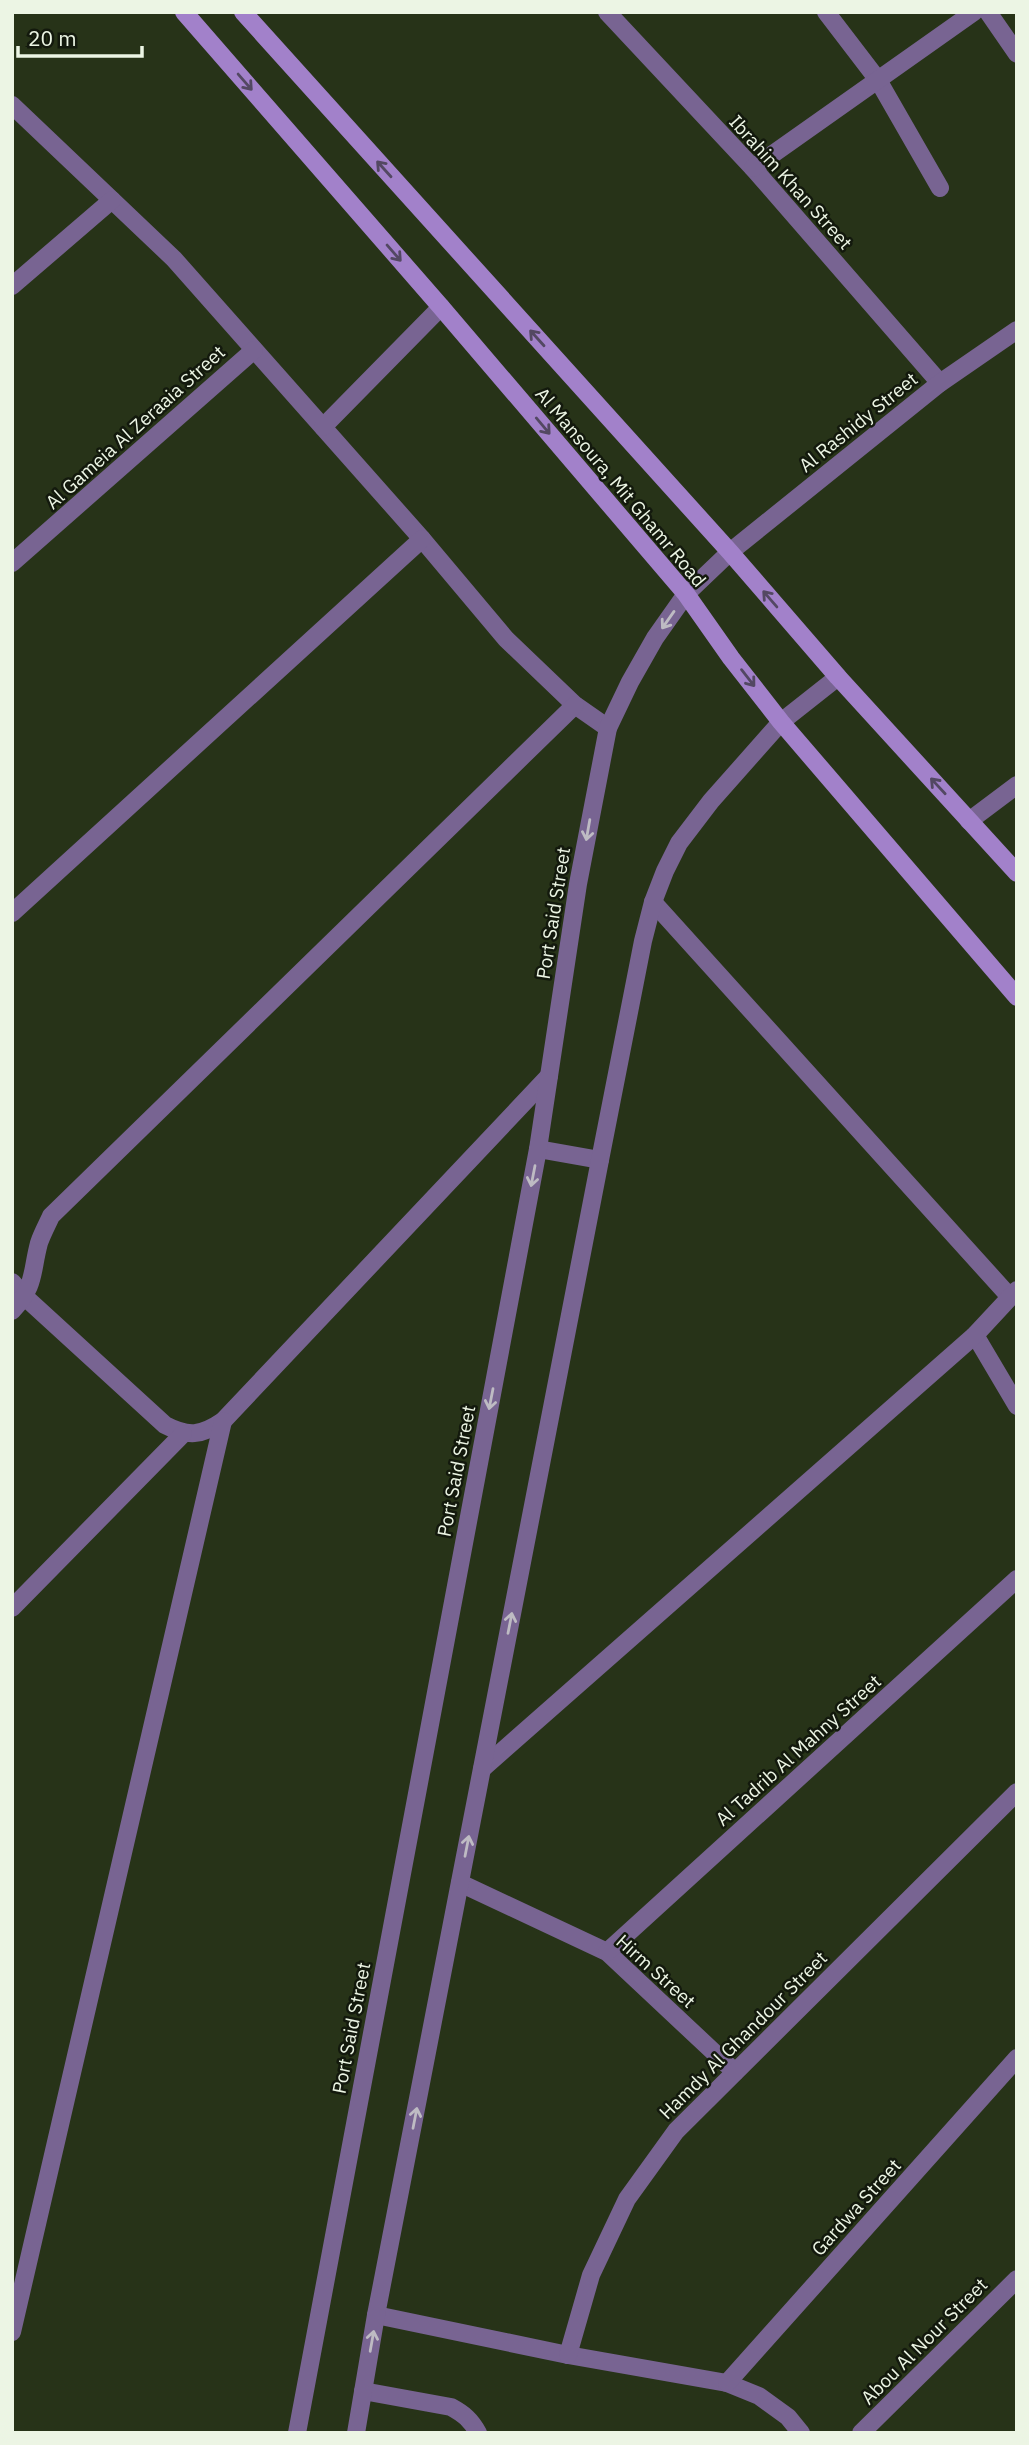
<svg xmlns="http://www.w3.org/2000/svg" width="1029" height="2445" font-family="'IBM Plex Sans',sans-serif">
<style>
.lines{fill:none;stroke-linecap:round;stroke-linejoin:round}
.service{stroke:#786492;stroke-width:18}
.minor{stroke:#786492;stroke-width:18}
.tertiary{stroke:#786492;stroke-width:18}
.secondary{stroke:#a281ca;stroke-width:18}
.oneway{stroke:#534862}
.oneway2{stroke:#bebbc3}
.labels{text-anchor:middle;stroke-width:5;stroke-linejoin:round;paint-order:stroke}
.street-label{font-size:19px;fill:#ecf5e4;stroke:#13190d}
</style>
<rect width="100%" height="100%" fill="#273318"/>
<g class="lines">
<path class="service" d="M 363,2391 L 451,2407 C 464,2414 471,2420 478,2433"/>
<g class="minor">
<polyline points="607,12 753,168 940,383"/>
<polyline points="826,12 878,80 940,188"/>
<polyline points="988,12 1017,54"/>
<polyline points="12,105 174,259 422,539 506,639 575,705 608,728"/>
<polyline points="753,168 974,12"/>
<polyline points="12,286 112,200"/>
<polyline points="323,427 441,307"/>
<polyline points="730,552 940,383 1017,330"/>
<polyline points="12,563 254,350"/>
<polyline points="969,821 1017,785"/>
<polyline points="653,902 1010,1297"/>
<polyline points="12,913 422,539"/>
<path d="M 12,1282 L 25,1297 L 165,1425 C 188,1437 201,1436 223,1421 L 549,1076"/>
<path d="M 12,1311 C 36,1285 31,1273 39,1243 C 42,1234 47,1225 51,1216 L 575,705"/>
<polyline points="975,1335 1017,1406"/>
<polyline points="12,1608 183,1434"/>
<polyline points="482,1769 975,1335 1017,1290"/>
<polyline points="460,1883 607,1952 735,2072"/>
<polyline points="607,1952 1017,1579"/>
<polyline points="376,2315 568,2355 727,2383 759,2396 788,2417 801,2433"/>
<polyline points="12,2332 223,1421"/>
<polyline points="568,2355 591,2275 627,2199 676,2131 1017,1792"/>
<polyline points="727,2383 1017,2058"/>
<polyline points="861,2433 1017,2279"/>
</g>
<g class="tertiary">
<polyline points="538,1149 600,1160"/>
<polyline points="297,2433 538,1149 578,884 608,728 630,682 655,638 686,594 730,552"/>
<polyline points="356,2433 376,2315 600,1160 643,941 653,902 665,871 679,843 711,801 781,722 838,677"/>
</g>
<g class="secondary">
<polyline points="184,12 441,307 686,594 731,658 781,722 1017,997"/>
<polyline points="243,12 730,552 838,677 1017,873"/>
</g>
</g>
<defs><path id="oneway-shaft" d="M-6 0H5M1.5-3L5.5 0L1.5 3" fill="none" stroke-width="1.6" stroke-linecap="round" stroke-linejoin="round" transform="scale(1.75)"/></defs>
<g class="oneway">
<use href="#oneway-shaft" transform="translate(245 82) rotate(49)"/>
<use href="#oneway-shaft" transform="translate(384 169) rotate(-132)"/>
<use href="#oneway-shaft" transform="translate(394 253) rotate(49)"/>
<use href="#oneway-shaft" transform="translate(537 338) rotate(-132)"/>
<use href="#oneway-shaft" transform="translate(543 426) rotate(50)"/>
<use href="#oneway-shaft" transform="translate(770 599) rotate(-131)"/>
<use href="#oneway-shaft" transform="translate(748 678) rotate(52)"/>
<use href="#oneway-shaft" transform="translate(938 786) rotate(-133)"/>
</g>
<g class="oneway2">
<use href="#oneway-shaft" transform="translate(668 620) rotate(125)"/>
<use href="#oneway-shaft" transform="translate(588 830) rotate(100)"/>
<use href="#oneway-shaft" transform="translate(533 1176) rotate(101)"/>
<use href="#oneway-shaft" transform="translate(491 1399) rotate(101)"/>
<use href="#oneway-shaft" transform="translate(510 1623) rotate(-79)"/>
<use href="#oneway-shaft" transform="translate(467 1846) rotate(-79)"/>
<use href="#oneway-shaft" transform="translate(415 2118) rotate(-79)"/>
<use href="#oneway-shaft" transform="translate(372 2341) rotate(-80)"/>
</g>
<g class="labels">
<g class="street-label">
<text transform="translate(791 182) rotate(48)" y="7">Ibrahim Khan Street</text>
<text transform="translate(858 422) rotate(-39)" y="7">Al Rashidy Street</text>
<text transform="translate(135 427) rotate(-42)" y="7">Al Gameia Al Zeraaia Street</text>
<text transform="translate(621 487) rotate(50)" y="7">Al Mansoura, Mit Ghamr Road</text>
<text transform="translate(553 913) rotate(-81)" y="7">Port Said Street</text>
<text transform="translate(456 1471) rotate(-79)" y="7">Port Said Street</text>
<text transform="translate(798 1750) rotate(-42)" y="7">Al Tadrib Al Mahny Street</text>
<text transform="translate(656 1971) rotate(42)" y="7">Hirm Street</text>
<text transform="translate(351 2028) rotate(-79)" y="7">Port Said Street</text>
<text transform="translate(743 2035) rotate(-45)" y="7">Hamdy Al Ghandour Street</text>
<text transform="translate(856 2207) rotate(-48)" y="7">Gardwa Street</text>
<text transform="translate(924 2341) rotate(-45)" y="7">Abou Al Nour Street</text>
</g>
</g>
<rect width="1029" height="2445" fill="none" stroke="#ecf5e4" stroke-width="28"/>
<path d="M18 46v10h124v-10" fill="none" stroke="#ecf5e4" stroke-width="3.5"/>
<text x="28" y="46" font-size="21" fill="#ecf5e4" stroke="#13190d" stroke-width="5" paint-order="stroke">20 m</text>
</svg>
